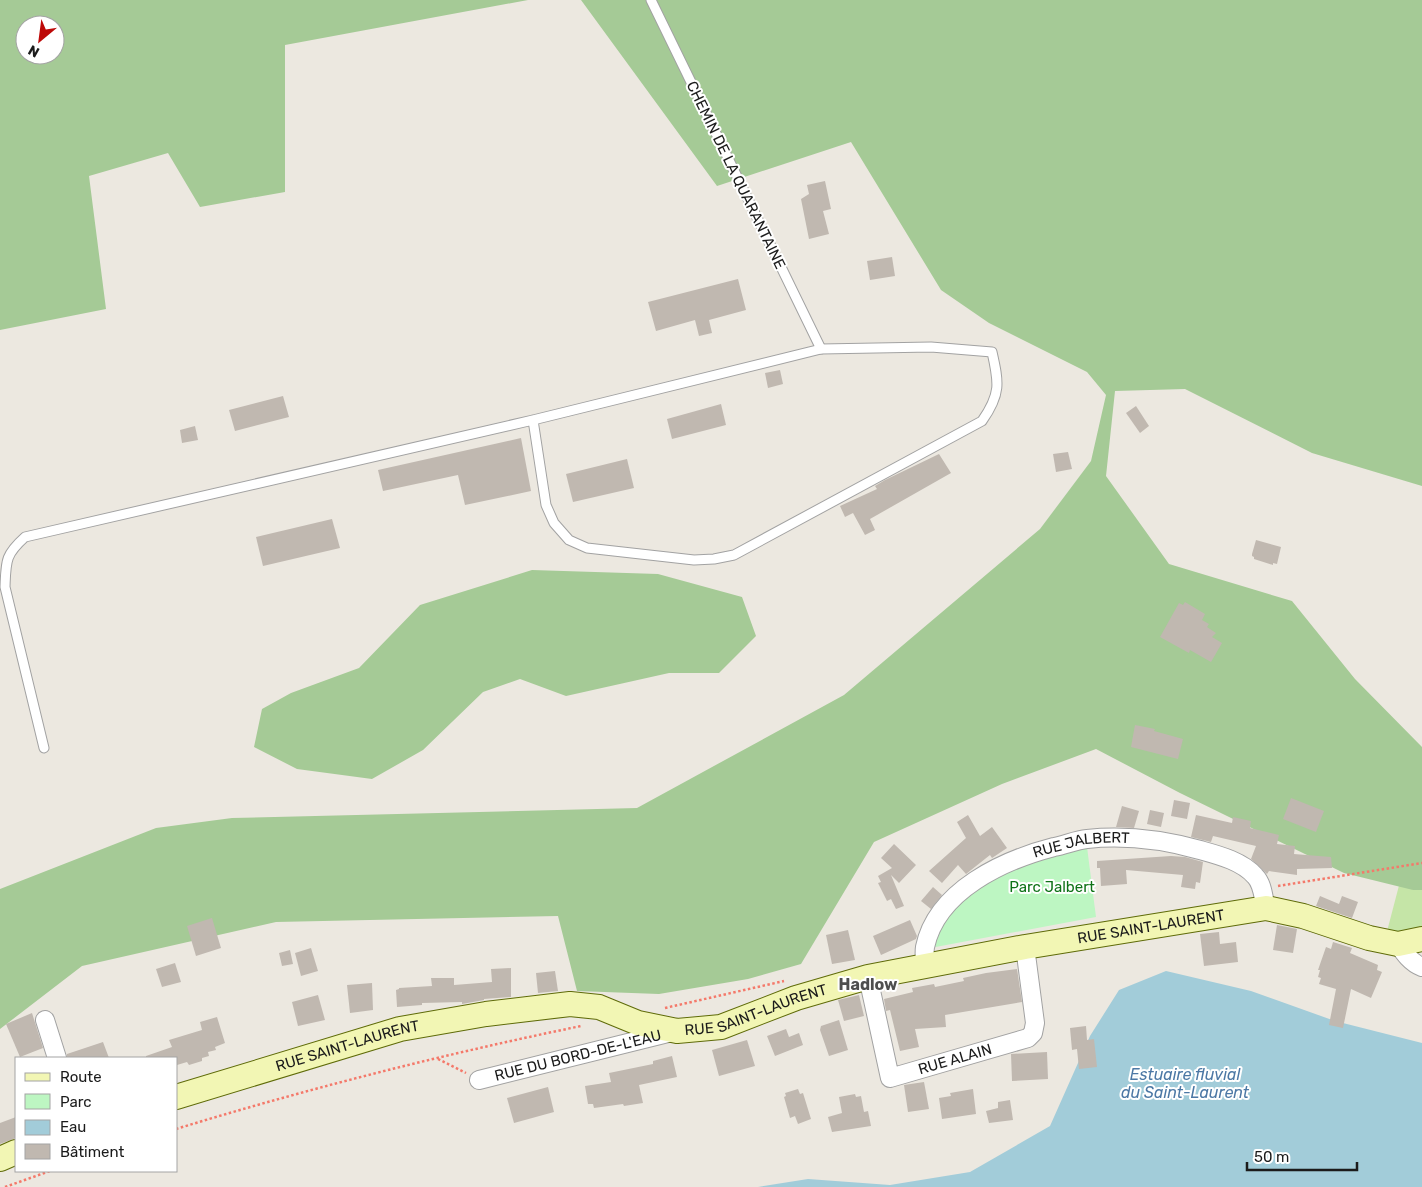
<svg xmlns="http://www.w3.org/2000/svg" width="1422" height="1187" font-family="Rubik,sans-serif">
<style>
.grass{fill:#c5e5a7}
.forest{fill:#a5ca96;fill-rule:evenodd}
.park{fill:#bdf6c2}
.water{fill:#a2ccd9}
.building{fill:#c0b8b0}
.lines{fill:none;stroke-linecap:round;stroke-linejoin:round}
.lane-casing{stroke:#a2a2a2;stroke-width:11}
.street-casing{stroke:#a2a2a2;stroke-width:20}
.secondary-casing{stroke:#5f6b09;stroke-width:26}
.path{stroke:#f4796a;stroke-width:2.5;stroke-dasharray:2.5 2.5;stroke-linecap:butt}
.lane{stroke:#fff;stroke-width:9}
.street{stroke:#fff;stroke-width:18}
.secondary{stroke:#f2f6b4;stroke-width:24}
.labels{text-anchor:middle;stroke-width:4;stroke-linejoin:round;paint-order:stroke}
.street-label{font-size:15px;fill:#1b1b1b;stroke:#fff}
.park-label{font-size:15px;fill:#0f7218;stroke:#fff}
.neighbourhood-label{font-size:16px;font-weight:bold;fill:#4e4e4e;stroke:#fff}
.water-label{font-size:16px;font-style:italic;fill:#4c78a5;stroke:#fff}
</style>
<rect width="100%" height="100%" fill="#ece8e0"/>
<polygon class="grass" points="1402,874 1413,890 1422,890 1422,933 1385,939"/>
<g class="forest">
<path d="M 0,0 L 528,0 L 285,45 L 285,192 L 200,207 L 168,153 L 89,176 L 106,309 L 0,330 ZM 25,25 L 55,25 L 55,55 L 25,55 Z"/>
<polygon points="581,0 1422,0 1422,486 1312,453 1185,389 1115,391 1106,476 1169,564 1292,601 1355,679 1422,747 1422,890 1413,890 1344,873 1180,793 1096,749 1002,784 874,842 801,964 748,979 659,994 577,991 558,916 276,922 82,966 0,1029 0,889 156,828 232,818 637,808 844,695 1040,529 1091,461 1106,395 1087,372 989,323 941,290 851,142 717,186"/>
<polygon points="532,570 658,574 742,597 756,636 719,673 669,673 566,696 520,679 483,692 423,750 372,779 297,769 254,747 262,709 291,693 359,668 420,605"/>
</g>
<polygon class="park" points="1086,839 1096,917 925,949 928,937 979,878"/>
<polygon class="water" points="1166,971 1251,991 1335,1021 1422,1043 1422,1187 758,1187 808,1179 890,1185 970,1172 1050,1126 1090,1036 1119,990"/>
<g class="building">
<polygon points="825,181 831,209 823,211 829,234 809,239 801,199 809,194 807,185"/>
<polygon points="892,257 895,276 870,280 867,261"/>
<polygon points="738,279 746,310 709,320 712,333 699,336 695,320 656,331 648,302"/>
<polygon points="780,370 783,384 768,388 765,373"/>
<polygon points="283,396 289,417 235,431 229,410"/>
<polygon points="721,404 726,425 672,439 667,419"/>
<polygon points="1136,406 1149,426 1140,433 1126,413"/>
<polygon points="195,426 198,440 182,443 180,430"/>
<polygon points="521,438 531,491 465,505 458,475 383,491 378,470"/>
<polygon points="1068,452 1072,469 1056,472 1053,454"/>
<polygon points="939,454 951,473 870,519 875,530 865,535 853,513 845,517 840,506 877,489 875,486 885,480"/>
<polygon points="627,459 634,488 573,502 566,474"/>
<polygon points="332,519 340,548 263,566 256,537"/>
<polygon points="1256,540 1281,547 1277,564 1273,563 1273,565 1254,559 1254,557 1252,556 1252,554"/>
<polygon points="1185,602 1205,614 1202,620 1209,624 1207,627 1216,633 1212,637 1222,643 1211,662 1190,650 1189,653 1160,637 1179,603 1183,605"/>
<polygon points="1135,725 1155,729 1154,731 1183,739 1178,759 1131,747"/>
<polygon points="1291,798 1324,811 1316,832 1283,819"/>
<polygon points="1174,800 1190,803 1187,819 1171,816"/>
<polygon points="1122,806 1139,811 1134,828 1116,827"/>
<polygon points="1150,810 1164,813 1161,827 1147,824"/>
<polygon points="968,815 980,836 992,827 1007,848 992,858 990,855 966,874 958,865 942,883 929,871 966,838 957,822"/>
<polygon points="1196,815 1232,823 1233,817 1251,821 1250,828 1279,835 1277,844 1295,846 1294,854 1331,857 1332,868 1297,869 1297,875 1269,871 1267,874 1251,859 1256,846 1213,836 1211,842 1191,837"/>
<polygon points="894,844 916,865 899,883 891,875 904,906 896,909 891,899 887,901 878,883 881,882 878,876 892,868 881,858"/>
<polygon points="1171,856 1185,857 1203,862 1200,883 1196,882 1195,889 1181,887 1183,875 1126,870 1127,884 1101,886 1100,868 1097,868 1097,861"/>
<polygon points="933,887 942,895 931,909 921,901"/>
<polygon points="1320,896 1339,904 1342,896 1358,902 1352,918 1316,906"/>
<polygon points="212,918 221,948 196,956 187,926"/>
<polygon points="910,920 917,936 916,939 881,955 873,936"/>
<polygon points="1277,925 1297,929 1293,953 1273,950"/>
<polygon points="848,930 855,960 832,964 826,935"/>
<polygon points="1219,932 1220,944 1236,942 1238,962 1204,966 1200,934"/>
<polygon points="1333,942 1352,948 1350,953 1378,965 1377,970 1382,972 1371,998 1351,989 1343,1028 1329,1025 1336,989 1319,984 1321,978 1318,977 1320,970 1318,970 1326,947 1331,949"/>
<polygon points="311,948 318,971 301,976 295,953"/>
<polygon points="290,950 293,964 282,966 279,953"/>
<polygon points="175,963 181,982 162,987 156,969"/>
<polygon points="511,968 511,997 484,999 484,1000 462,1004 462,1002 422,1003 422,1005 397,1007 396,990 399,989 399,988 432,986 431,978 454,978 454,985 492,982 491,969"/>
<polygon points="1017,969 1022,1002 945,1015 946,1027 915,1029 919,1047 900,1051 890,1010 886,1011 884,999 913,992 912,988 934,984 935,987 964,981 963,978 986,973"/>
<polygon points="555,971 558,991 538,993 536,973"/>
<polygon points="372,983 373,1010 350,1013 347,985"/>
<polygon points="318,995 325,1020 298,1026 292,1002"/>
<polygon points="859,995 864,1016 844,1021 838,1000"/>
<polygon points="32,1013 43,1048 20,1057 6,1024"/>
<polygon points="217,1017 225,1043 215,1047 216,1050 208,1052 209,1056 202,1058 202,1061 189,1065 187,1062 177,1065 176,1058 146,1058 146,1056 172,1047 169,1040 202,1030 200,1022"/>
<polygon points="839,1020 848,1050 829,1056 820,1030 821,1026"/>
<polygon points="1086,1026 1087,1040 1094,1039 1097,1067 1079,1069 1077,1049 1072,1050 1070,1028"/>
<polygon points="786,1029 789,1037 799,1033 803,1045 775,1056 767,1036"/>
<polygon points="747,1040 755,1066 719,1076 712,1050"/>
<polygon points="103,1042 109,1058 67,1058 67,1054"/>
<polygon points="1047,1052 1048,1079 1012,1081 1011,1054"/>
<polygon points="672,1056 677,1077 639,1085 643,1103 624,1106 623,1104 594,1108 593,1104 588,1104 585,1086 611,1082 609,1073 653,1064 653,1061"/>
<polygon points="924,1082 929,1109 908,1112 904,1085"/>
<polygon points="548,1087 554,1112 514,1123 507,1098"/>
<polygon points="798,1089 800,1094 803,1093 811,1119 798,1124 795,1116 790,1118 784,1097 786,1096 785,1093"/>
<polygon points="973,1089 976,1114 942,1119 939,1098 951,1096 950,1093"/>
<polygon points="855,1094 856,1097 861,1096 864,1112 868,1111 871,1126 832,1132 828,1117 842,1113 839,1097"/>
<polygon points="1010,1100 1013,1120 989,1123 986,1111 998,1108 998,1102"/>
<polygon points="16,1117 16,1138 0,1144 0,1123"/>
</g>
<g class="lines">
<g class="lane-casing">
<g id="lane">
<polyline points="651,0 821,349"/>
<path d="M 44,748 L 5,587 C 6,561 5,555 25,537 L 533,420 L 821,349 L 931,347 L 992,352 C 999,383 1001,394 982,421 L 734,555 L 714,559 L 694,560 L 587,548 L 569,540 L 554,523 L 546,505 L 533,420"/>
</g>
</g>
<g class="street-casing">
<g id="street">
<path d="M 1398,944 C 1404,953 1411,963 1422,967"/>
<path id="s1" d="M 925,966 C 925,960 924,953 925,947 C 937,890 1004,860 1054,847 C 1065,845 1076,840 1087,839 C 1125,835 1164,840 1200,850 C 1218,855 1242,861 1255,876 C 1263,884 1263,897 1266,908"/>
<path id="s2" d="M 868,977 L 890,1078 L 1028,1038 L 1033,1033 L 1035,1023 L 1025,947"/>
<polyline points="45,1020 57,1058"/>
<path id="s3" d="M 479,1080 L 672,1032"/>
</g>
</g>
<g class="secondary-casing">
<g id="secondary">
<path id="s4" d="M 176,1097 L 400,1029 L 486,1014 L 570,1004 L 599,1007 L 638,1023 L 677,1031 L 721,1027 L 796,998 L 868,977 L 1025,947 L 1266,908 L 1303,916 L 1369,938 L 1398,944 L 1422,939"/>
<polyline points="0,1159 16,1152"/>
</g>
</g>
<g class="path">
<polyline points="1278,886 1422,863"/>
<polyline points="665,1008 784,981"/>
<polyline points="438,1059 466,1073"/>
<path d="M 176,1129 C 310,1088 445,1054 581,1026"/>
<polyline points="5,1187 50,1171"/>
</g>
<use href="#lane" class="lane"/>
<use href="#street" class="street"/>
<use href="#secondary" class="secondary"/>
</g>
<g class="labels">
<g class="street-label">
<text transform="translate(736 175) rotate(64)" y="5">CHEMIN DE LA QUARANTAINE</text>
<text dy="5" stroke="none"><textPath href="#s1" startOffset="218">RUE JALBERT</textPath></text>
<text dy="5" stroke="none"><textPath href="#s4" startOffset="1004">RUE SAINT-LAURENT</textPath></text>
<text dy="5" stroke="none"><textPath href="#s4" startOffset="599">RUE SAINT-LAURENT</textPath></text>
<text dy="5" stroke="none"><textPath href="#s4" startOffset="179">RUE SAINT-LAURENT</textPath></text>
<text dy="5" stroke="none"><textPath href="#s3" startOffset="102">RUE DU BORD-DE-L'EAU</textPath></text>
<text dy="5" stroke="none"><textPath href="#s2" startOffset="171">RUE ALAIN</textPath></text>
</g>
<g class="park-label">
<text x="1052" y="892">Parc Jalbert</text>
</g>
<g class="neighbourhood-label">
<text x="868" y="990">Hadlow</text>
</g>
<g class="water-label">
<text x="1185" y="1080">Estuaire fluvial<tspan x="1185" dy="18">du Saint-Laurent</tspan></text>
</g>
</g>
<rect x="15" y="1057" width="162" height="115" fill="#ffffff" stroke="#a4a4a4"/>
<rect x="25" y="1073" width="25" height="8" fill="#f2f6b4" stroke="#a4a4a4"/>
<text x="60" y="1082" font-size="15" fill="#1b1b1b">Route</text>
<rect x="25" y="1094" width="25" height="15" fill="#bdf6c2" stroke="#a4a4a4"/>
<text x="60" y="1107" font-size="15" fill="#1b1b1b">Parc</text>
<rect x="25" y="1120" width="25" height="15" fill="#a2ccd9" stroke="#a4a4a4"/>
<text x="60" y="1132" font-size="15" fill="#1b1b1b">Eau</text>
<rect x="25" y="1144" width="25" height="15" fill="#c0b8b0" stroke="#a4a4a4"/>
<text x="60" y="1157" font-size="15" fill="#1b1b1b">Bâtiment</text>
<g transform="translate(40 40) rotate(209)"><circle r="24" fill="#ffffff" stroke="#a4a4a4"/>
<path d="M0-4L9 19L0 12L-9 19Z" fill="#bd0908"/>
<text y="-8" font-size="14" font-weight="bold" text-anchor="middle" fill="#1b1b1b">N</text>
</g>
<path d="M1247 1162v8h110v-8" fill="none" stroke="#1b1b1b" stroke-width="2.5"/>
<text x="1254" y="1162" font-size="15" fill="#1b1b1b" stroke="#ffffff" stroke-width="4" paint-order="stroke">50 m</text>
</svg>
